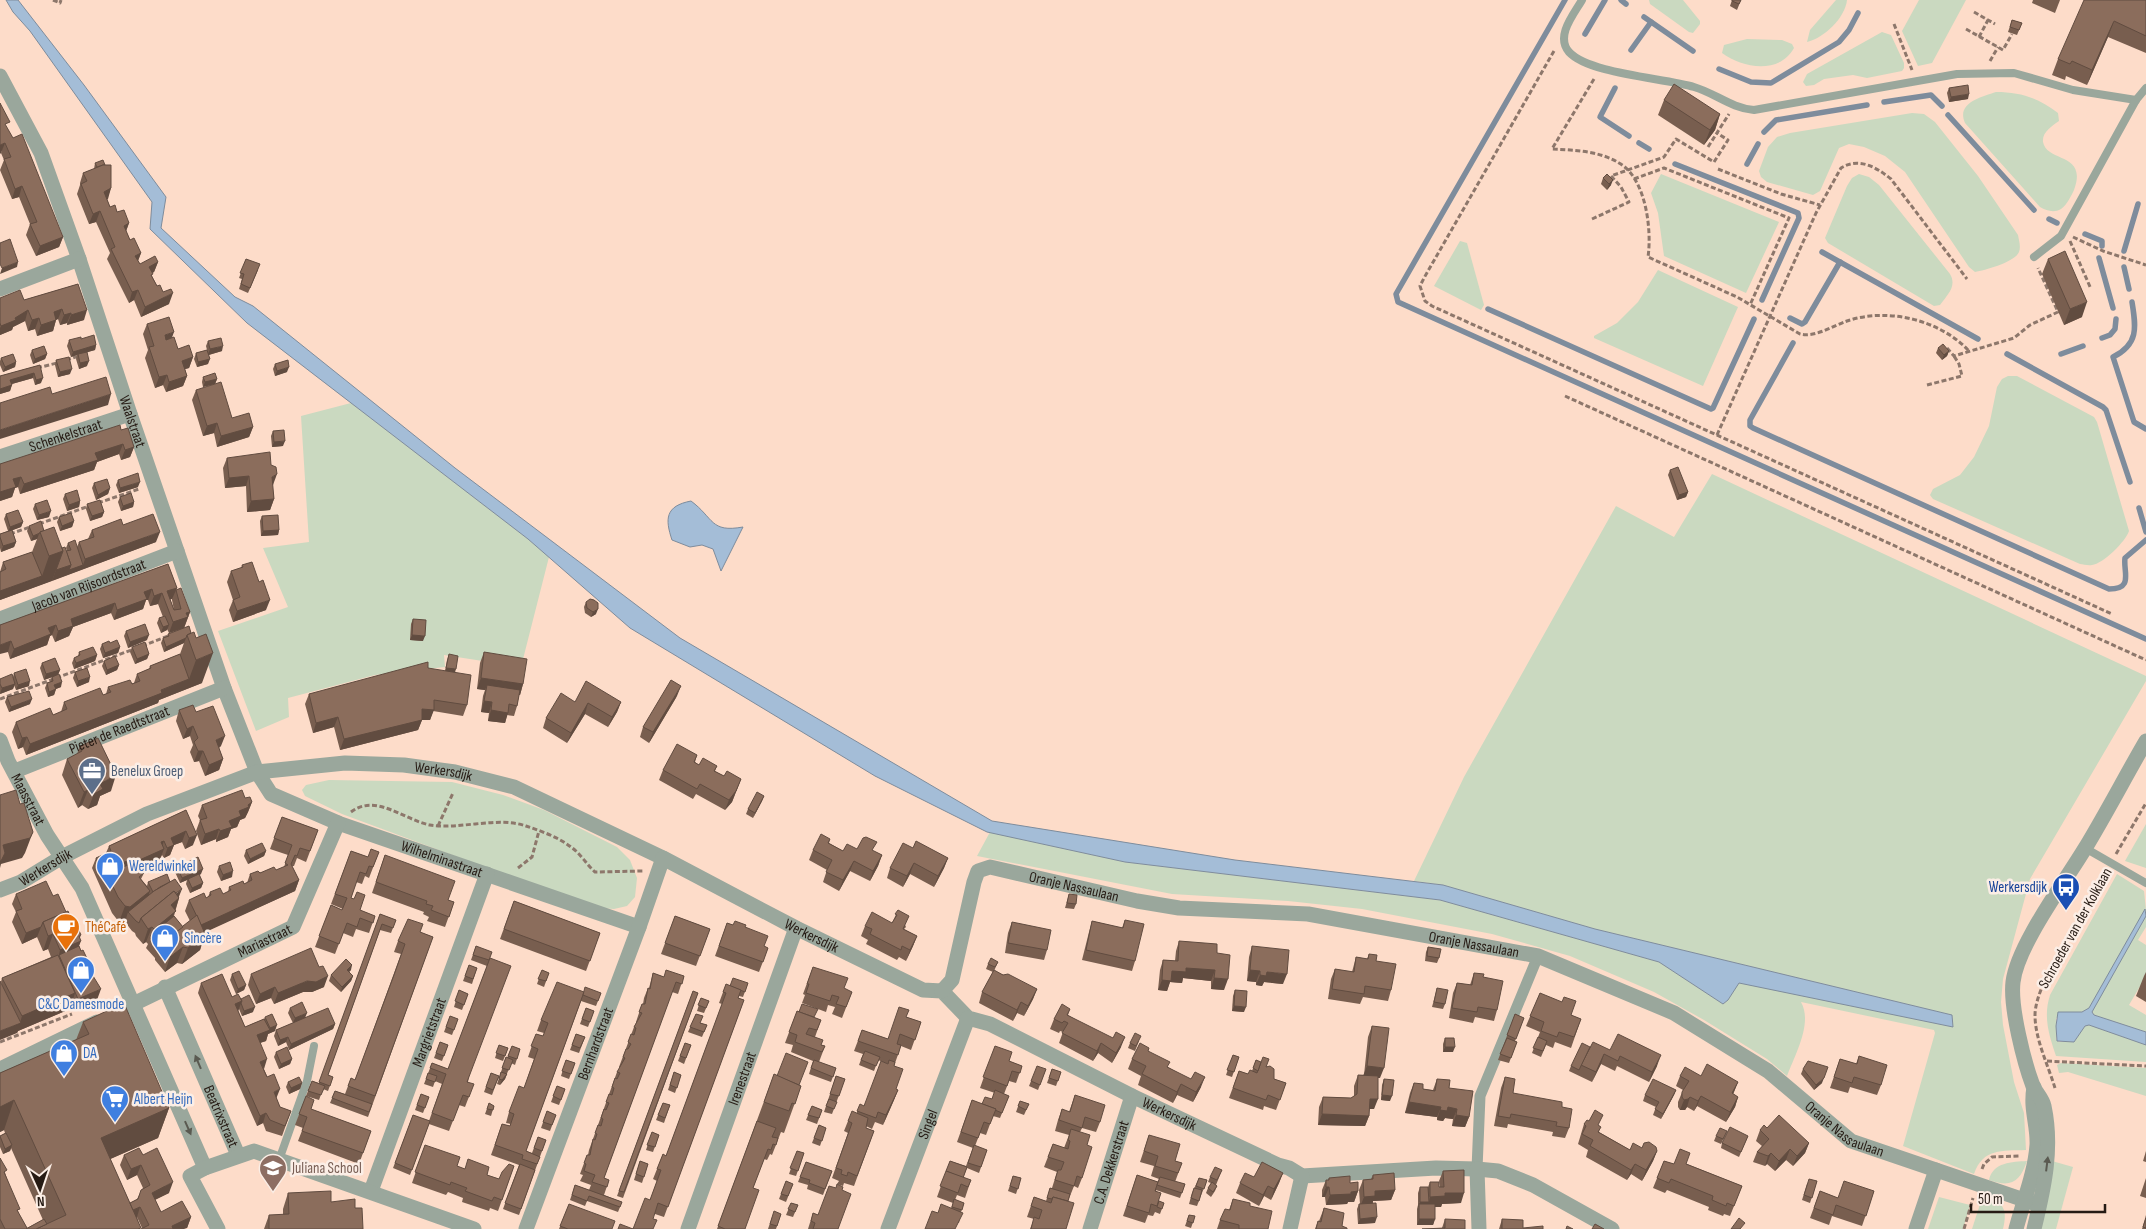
<svg xmlns="http://www.w3.org/2000/svg" width="2146" height="1229" font-family="'Sofia Sans Condensed',sans-serif">
<style>
.green{fill:#cad9c0}
.water{fill:#a4bdd7;stroke:#7e8c9c}
.lines{fill:none;stroke-linecap:round;stroke-linejoin:round}
.stream{stroke:#7e8c9c;stroke-width:5.5}
.path{stroke:#8d776b;stroke-width:3;stroke-dasharray:5 2.5;stroke-linecap:butt}
.service{stroke:#9aa79c;stroke-width:8}
.pedestrian{stroke:#9aa79c;stroke-width:11}
.minor{stroke:#9aa79c;stroke-width:15}
.tertiary{stroke:#9aa79c;stroke-width:15}
.wall{fill:#785e4f;fill-rule:evenodd}
.shaded-wall{fill:#614c40}
.building{fill:#8b6d5c;stroke:#614c40}
.oneway{fill:#5a5a51}
.labels{text-anchor:middle;stroke-width:5;stroke-linejoin:round;paint-order:stroke}
.street-label{font-size:15px;fill:#261b14;stroke:#fbeee6}
.service-label{font-size:15px;fill:#4e5e75;stroke:#fbeee6;text-anchor:start}
.shop-label{font-size:15px;fill:#366cbe;stroke:#fbeee6;text-anchor:start}
.transit-label{font-size:15px;fill:#164399;stroke:#fbeee6;text-anchor:end}
.food-label{font-size:15px;fill:#c56008;stroke:#fbeee6;text-anchor:start}
.education-label{font-size:15px;fill:#785e54;stroke:#fbeee6;text-anchor:start}
</style>
<rect width="100%" height="100%" fill="#fddcc9"/>
<g class="green">
<polygon points="1649,0 1683,0 1700,21 1700,24 1693,33 1689,32 1650,4"/>
<path d="M 1836,0 L 1847,0 C 1845,18 1824,38 1807,42 L 1810,30 Z"/>
<polygon points="1919,0 1966,0 1932,63 1918,66 1902,31"/>
<polygon points="1882,32 1891,35 1904,63 1904,68 1902,71 1867,78 1853,75 1824,79 1814,85 1806,86 1803,82 1807,74"/>
<path d="M 1747,39 L 1782,40 L 1792,44 L 1794,48 C 1779,75 1742,68 1722,53 L 1724,45 Z"/>
<path d="M 1996,92 C 2021,92 2038,98 2058,113 L 2059,121 C 2052,126 2042,132 2043,142 C 2047,163 2088,152 2074,190 C 2071,196 2067,205 2061,209 C 2054,213 2047,211 2040,207 L 1965,123 C 1956,103 1981,97 1996,92 Z"/>
<path d="M 1912,113 L 1924,114 L 1935,122 L 1978,176 L 2018,235 C 2019,241 2021,246 2019,252 C 2015,262 1986,270 1975,272 L 1969,267 L 1905,172 L 1885,156 L 1864,147 L 1849,144 L 1839,148 L 1820,191 L 1813,195 L 1767,182 L 1761,177 L 1759,171 L 1768,147 L 1777,137 L 1790,133 Z"/>
<polygon points="1661,174 1779,222 1746,293 1664,256 1658,213 1651,193"/>
<path d="M 1859,174 L 1869,177 L 1879,185 L 1950,274 C 1957,286 1948,294 1940,305 L 1934,306 L 1828,243 L 1825,238 L 1847,186 L 1852,178 Z"/>
<polygon points="1460,241 1467,243 1484,305 1481,310 1434,286"/>
<polygon points="1658,270 1738,307 1703,386 1594,338 1594,336 1617,323 1638,302"/>
<path d="M 2008,376 L 2017,376 L 2094,417 L 2097,422 L 2129,531 C 2126,541 2103,564 2092,565 C 2088,566 2083,564 2080,564 L 1933,499 L 1930,495 L 1933,489 L 1960,475 L 1974,457 L 1989,426 L 1997,387 L 2002,379 Z"/>
<polygon points="351,403 528,539 549,557 521,667 444,655 445,667 375,675 288,698 289,717 256,731 218,631 288,607 263,548 309,542 301,416"/>
<path d="M 1712,474 L 2146,676 L 2146,681 L 2030,879 L 2003,979 L 2001,1002 L 2003,1025 L 2014,1082 L 2024,1113 L 2026,1150 C 2002,1151 1983,1148 1974,1174 L 1903,1146 L 1935,1033 L 1934,1030 L 1801,1002 C 1813,1023 1795,1055 1787,1076 L 1767,1059 L 1704,1020 L 1654,992 L 1570,956 L 1492,934 L 1362,909 L 1288,901 L 1172,894 L 977,856 L 990,832 L 1125,862 L 1440,900 L 1659,962 L 1723,1004 L 1728,1000 L 1739,982 L 1953,1027 L 1952,1015 L 1595,929 L 1443,885 L 1414,881 L 1464,777 L 1616,506 L 1674,537 Z"/>
<polygon points="329,780 452,782 503,795 544,810 617,847 630,860 637,878 635,897 627,906 614,909 601,908 546,890 342,814 305,796 302,790 306,785"/>
<polygon points="2146,824 2146,868 2125,861"/>
<path d="M 2117,874 L 2144,891 L 2146,910 L 2089,1008 L 2085,1011 L 2056,1018 L 2056,1039 L 2059,1042 L 2074,1042 L 2085,1026 L 2089,1025 L 2146,1045 L 2146,1062 L 2056,1056 C 2049,1035 2043,1017 2050,995 Z"/>
<polygon points="2146,916 2146,927 2138,940 2146,945 2146,976 2129,1005 2146,1015 2146,1032 2094,1015 2092,1011"/>
<polygon points="2061,1063 2146,1068 2146,1096 2068,1072 2059,1073 2057,1065"/>
<path d="M 2027,1161 C 2020,1182 2011,1188 1989,1180 C 1993,1162 2012,1162 2027,1161 Z"/>
<polygon points="2052,1161 2073,1167 2056,1229 2041,1229"/>
<path d="M 1983,1195 C 2003,1202 2008,1208 2003,1229 L 1972,1229 Z"/>
<polygon points="1939,1197 1970,1205 1963,1229 1928,1229"/>
</g>
<g class="water">
<polygon points="6,0 18,0 84,85 166,197 161,228 235,297 253,306 455,468 680,638 992,821 1235,860 1443,885 1595,929 1952,1015 1953,1027 1739,983 1728,1000 1723,1004 1659,962 1440,900 1125,862 987,832 875,776 630,628 528,539 247,323 150,229 152,202 30,31 13,12"/>
<path d="M 691,501 C 714,518 710,533 743,527 L 721,571 L 713,549 L 702,545 L 690,547 L 672,540 C 665,519 665,506 691,501 Z"/>
<polygon points="2145,909 2146,916 2092,1012 2094,1015 2146,1032 2146,1045 2089,1025 2085,1026 2074,1042 2057,1041 2056,1026 2058,1012 2082,1012 2089,1008"/>
</g>
<g class="lines">
<g class="stream">
<polyline points="1565,0 1396,294 1398,302 2146,639"/>
<polyline points="1621,0 1626,4"/>
<polyline points="1644,17 1693,51"/>
<polyline points="1585,34 1605,0"/>
<polyline points="1631,50 1651,22"/>
<polyline points="1719,69 1751,82 1771,83 1839,42 1849,30 1858,13"/>
<polyline points="1615,88 1600,117 1629,136"/>
<polyline points="1884,102 1931,95 1942,106"/>
<polyline points="1948,115 2034,210"/>
<polyline points="1764,132 1776,120 1867,105"/>
<polyline points="1639,143 1649,149"/>
<polyline points="1675,164 1798,213 1799,218 1762,300"/>
<polyline points="1747,164 1758,144"/>
<polyline points="2049,219 2057,223"/>
<polyline points="2085,234 2102,241 2102,246"/>
<polyline points="2124,251 2138,204"/>
<polyline points="1822,252 1978,339"/>
<polyline points="2099,258 2113,308"/>
<polyline points="2124,267 2129,289"/>
<path d="M 2132,302 C 2136,327 2139,344 2113,357 L 2134,422 L 2146,429"/>
<polyline points="1488,309 1711,409 1713,408 1754,319"/>
<polyline points="1790,318 1802,324 1805,322 1840,262"/>
<polyline points="2102,338 2110,335 2115,329 2116,319"/>
<path d="M 1793,343 L 1750,420 L 1750,426 L 1753,428 L 2109,589 C 2134,589 2123,572 2125,558 L 2146,540"/>
<polyline points="2007,354 2103,407 2106,410 2130,482"/>
<polyline points="2061,354 2083,346"/>
<polyline points="2139,508 2146,532"/>
</g>
<g class="path">
<polyline points="53,0 60,3 61,0"/>
<polyline points="1974,12 1995,24"/>
<polyline points="1894,24 1912,70"/>
<polyline points="1966,29 2003,50 2012,34"/>
<polyline points="1979,37 1988,20"/>
<polyline points="1554,51 1424,278 1420,286 1425,301 1432,306 2112,614"/>
<polyline points="1990,61 1998,47"/>
<path d="M 1594,79 L 1552,149 C 1574,150 1600,151 1619,163 C 1646,178 1652,230 1648,257 L 1737,297 L 1800,334 C 1814,338 1833,326 1847,321 C 1888,307 1940,320 1969,351"/>
<polyline points="1708,147 1729,114"/>
<polyline points="1718,169 1781,194 1820,205"/>
<polyline points="1634,179 1664,168 1789,218 1750,305"/>
<polyline points="1592,219 1629,202 1621,187 1611,176 1664,157 1676,139 1714,162 1728,140 1717,133"/>
<polyline points="2073,237 2103,251 2146,265"/>
<polyline points="2070,241 2091,289"/>
<polyline points="1947,348 1954,356 2014,338 2030,325 2058,312 2038,268"/>
<polyline points="66,360 79,356"/>
<polyline points="37,368 57,363"/>
<polyline points="1927,385 1962,376 1959,364 1954,356"/>
<polyline points="1565,396 2146,660"/>
<path d="M 1717,435 L 1816,213 L 1841,168 C 1859,157 1876,167 1891,179 L 1967,279"/>
<polyline points="98,503 139,489"/>
<polyline points="39,524 89,506"/>
<polyline points="10,534 30,527"/>
<polyline points="142,646 171,635"/>
<polyline points="0,699 134,649"/>
<path d="M 351,812 C 376,793 404,820 430,825 C 459,830 498,816 526,826 C 541,831 558,837 571,847 C 580,853 587,865 595,872 L 643,871"/>
<polyline points="438,826 453,793"/>
<polyline points="2116,854 2146,803"/>
<polyline points="518,868 532,857 539,831"/>
<polyline points="94,1005 104,1001"/>
<polyline points="0,1042 72,1014"/>
<polyline points="2047,1061 2146,1066"/>
<path d="M 2055,1088 C 2048,1065 2035,1039 2035,1015 C 2035,982 2088,904 2106,872"/>
<polyline points="1982,1169 1984,1164 1992,1157 2020,1156"/>
<polyline points="1964,1229 1973,1198"/>
</g>
<g class="service">
<path d="M 1582,0 C 1574,14 1555,36 1569,52 C 1589,74 1664,78 1694,87 C 1715,93 1731,108 1754,110 L 1957,74 L 2014,73 L 2073,90 L 2136,100"/>
<polyline points="2034,257 2061,236 2136,100 2146,88"/>
<polyline points="2085,848 2146,883"/>
<polyline points="279,1160 307,1081 314,1046"/>
</g>
<polyline class="pedestrian" points="1477,1169 1480,1096 1538,956"/>
<g class="minor">
<path id="s1" d="M 0,76 L 41,153 L 79,259 L 130,414 L 224,688 L 257,772 L 271,794 L 338,823 L 639,927"/>
<polyline points="0,289 79,259"/>
<path id="s2" d="M 0,457 L 130,414"/>
<path id="s3" d="M 0,619 L 177,551"/>
<path id="s4" d="M 0,740 L 8,761 L 47,835 L 82,888 L 205,1168"/>
<path id="s5" d="M 15,771 L 224,688"/>
<path id="s6" d="M 0,890 L 21,882 L 62,857 L 147,814 L 257,772 L 345,763 L 404,765 L 455,772 L 514,787 L 663,858 L 796,928 L 923,990 L 942,991 L 968,1018 L 990,1024 L 1132,1096 L 1278,1165 L 1289,1168 L 1302,1176 L 1436,1168 L 1477,1169 L 1498,1171 L 1533,1185 L 1612,1229"/>
<path id="s7" d="M 165,987 L 238,1155"/>
<path id="s8" d="M 942,991 L 952,980 L 974,882 L 978,871 L 990,867 L 1137,901 L 1179,908 L 1308,914 L 1538,956 L 1674,1013 L 1768,1071 L 1851,1141 L 2036,1204"/>
<path id="s9" d="M 125,1008 L 293,927 L 338,823"/>
<polyline points="0,1069 97,1022"/>
<polyline points="1477,1169 1479,1229"/>
<path id="s10" d="M 371,1191 L 487,874"/>
<polyline points="218,1229 190,1176 205,1168 254,1151 474,1229"/>
<path id="s11" d="M 526,1229 L 639,927 L 663,858"/>
<path id="s12" d="M 688,1229 L 796,928"/>
<path id="s13" d="M 888,1229 L 968,1018"/>
<path id="s14" d="M 1090,1229 L 1132,1096"/>
<polyline points="1290,1229 1302,1176"/>
<polyline points="1916,1229 1936,1170"/>
</g>
<g class="tertiary">
<path d="M 2016,1229 C 2023,1202 2035,1173 2037,1145 C 2038,1125 2030,1110 2034,1087"/>
<path d="M 2034,1229 C 2044,1188 2053,1148 2044,1106 C 2042,1098 2036,1093 2033,1086 C 2024,1062 2010,1007 2013,982 C 2017,946 2064,883 2084,850 C 2106,814 2125,777 2146,741"/>
</g>
</g>
<g class="wall">
<polygon points="1732,0 1741,0 1737,10 1730,6"/>
<polygon points="2033,0 2060,0 2055,13 2032,3"/>
<polygon points="2146,0 2146,53 2108,37 2087,85 2066,76 2065,80 2052,75 2058,59"/>
<polygon points="2012,20 2022,23 2017,35 2008,32"/>
<polygon points="1949,88 1968,99 1949,102 1947,93"/>
<polygon points="1664,100 1720,114 1715,130 1704,145 1658,115"/>
<polygon points="7,128 63,237 59,247 36,256 26,235 30,224 19,197 12,199 0,170 4,160 1,153"/>
<polygon points="95,163 111,188 107,199 110,207 117,212 129,223 126,231 130,240 141,253 138,261 140,264 158,262 154,272 152,273 152,276 157,286 169,304 141,317 134,300 129,303 107,259 110,253 96,222 89,224 77,194 80,185 80,183 83,173 94,169"/>
<polygon points="1603,178 1611,185 1607,190 1601,184"/>
<polygon points="246,259 258,270 248,293 239,289 242,279 239,278"/>
<polygon points="2048,259 2082,317 2064,325 2042,274"/>
<polygon points="78,284 84,320 67,325 67,323 60,325 58,319 56,320 53,331 37,336 35,329 28,331 25,321 13,327 12,330 0,335 0,298 24,300"/>
<polygon points="147,324 171,338 178,349 193,357 189,368 185,369 187,376 183,386 166,392 163,385 155,388 145,358 148,350 143,334"/>
<polygon points="81,339 96,345 95,350 87,352 87,366 79,369 76,359 77,355 71,357 67,346 69,340"/>
<polygon points="208,341 222,351 209,355 208,364 197,367 194,359 196,353 207,350 206,346"/>
<polygon points="1938,348 1949,351 1947,356 1942,360 1936,353"/>
<polygon points="32,350 47,354 45,359 33,364 30,355"/>
<polygon points="1,358 16,362 15,367 3,372 0,365 0,361"/>
<polygon points="56,360 70,374 58,377 55,365"/>
<polygon points="275,364 287,372 275,376 273,369"/>
<polygon points="40,365 41,383 35,385 33,378 12,384 10,391 0,394 0,376"/>
<polygon points="203,377 217,379 215,384 203,387 202,382"/>
<polygon points="196,390 232,418 253,427 249,437 217,447 214,433 203,436 192,400"/>
<polygon points="121,430 134,447 130,457 121,460 119,454 97,462 94,470 20,494 18,487 15,488 12,497 0,501 0,464"/>
<polygon points="273,431 283,446 272,447 271,436"/>
<polygon points="227,458 273,485 272,485 274,499 270,510 247,512 246,486 225,488 223,468"/>
<polygon points="1670,470 1688,492 1686,497 1677,500 1668,475"/>
<polygon points="118,480 138,487 119,493 116,485"/>
<polygon points="94,483 110,488 108,494 96,500 92,488"/>
<polygon points="65,494 80,501 79,507 67,511 63,499"/>
<polygon points="120,497 134,502 133,507 121,511 118,502"/>
<polygon points="35,504 49,517 37,520 33,509"/>
<polygon points="87,504 104,512 102,517 90,521 86,509"/>
<polygon points="6,514 23,522 21,527 12,530 16,542 14,547 1,552 0,548 0,534 8,531 4,519"/>
<polygon points="262,516 279,530 278,535 261,536 260,521"/>
<polygon points="59,517 74,521 72,527 60,531 57,522"/>
<polygon points="123,525 156,542 0,600 0,572 3,562 32,552 37,539 31,541 27,531 29,526 44,531 66,551 67,551 66,548 68,543 77,547 79,542 88,539 92,530"/>
<path d="M 168,564 L 177,588 L 176,589 L 190,612 L 184,628 L 189,626 L 202,683 L 159,700 L 158,703 L 26,755 L 23,747 L 18,749 L 12,732 L 16,722 L 53,715 L 61,712 L 64,702 L 103,695 L 106,694 L 108,687 L 134,683 L 137,674 L 149,669 L 150,666 L 180,654 L 184,643 L 164,652 L 161,643 L 163,638 L 167,636 L 168,634 L 184,628 L 169,633 L 167,629 L 167,630 L 161,633 L 157,623 L 159,618 L 163,617 L 158,604 L 150,606 L 148,600 L 146,600 L 143,609 L 114,620 L 111,613 L 73,627 L 69,636 L 55,642 L 52,635 L 50,636 L 47,645 L 10,659 L 0,625 ZM 170,599 L 172,599 L 172,600 L 174,610 Z"/>
<polygon points="242,565 266,610 233,622 229,610 233,600 227,582 231,571 241,568"/>
<polygon points="586,602 596,614 591,617 585,613 584,607"/>
<polygon points="413,619 423,641 410,640 411,624"/>
<polygon points="126,631 147,640 128,648 124,636"/>
<polygon points="110,643 120,647 118,653 103,658 100,649 102,644"/>
<polygon points="132,647 149,654 147,659 135,664 130,652"/>
<polygon points="79,652 97,655 95,661 74,669 72,663 74,658 78,656"/>
<polygon points="484,652 523,684 520,695 519,695 517,706 514,716 507,715 505,723 488,721 489,713 481,712 483,696 485,690 477,689 480,663"/>
<polygon points="449,654 467,705 463,716 433,711 430,720 422,720 418,730 340,750 334,727 313,733 305,704 309,694 445,671 447,660"/>
<polygon points="104,661 119,665 117,670 106,675 102,666"/>
<polygon points="42,663 60,670 58,674 61,687 56,689 54,695 48,697 45,688 47,683 50,682 52,677 44,680 40,668"/>
<polygon points="75,672 89,682 77,687 73,678"/>
<polygon points="14,673 29,686 16,690 14,685 13,689 0,694 0,679 13,677"/>
<polygon points="677,696 649,743 640,737 643,727"/>
<polygon points="7,697 30,704 9,712 5,702"/>
<polygon points="575,702 621,702 617,712 608,727 585,714 567,743 543,728 546,718"/>
<polygon points="179,710 196,712 221,746 219,748 223,759 219,770 205,776 199,761 194,762 190,752 193,745 190,736 183,739 176,721"/>
<polygon points="80,746 111,791 100,796 97,805 88,809 82,805 78,808 62,775 67,759 77,754"/>
<polygon points="697,755 695,762 699,765 717,766 715,771 724,776 741,779 732,802 725,810 696,794 693,799 659,780 663,770"/>
<polygon points="764,796 762,801 753,818 746,814 748,809"/>
<polygon points="245,798 252,802 248,812 245,818 240,820 237,827 231,829 228,837 216,842 216,839 201,845 196,831 200,820 198,816 202,805"/>
<polygon points="186,810 193,845 185,849 182,842 174,845 170,855 164,858 162,855 160,859 141,868 144,873 141,879 147,886 148,882 170,882 179,898 174,916 183,927 190,921 185,911 189,900 206,898 208,897 210,892 223,894 228,892 229,887 247,883 250,874 276,870 284,867 288,855 270,849 282,817 318,830 306,862 297,858 294,866 292,866 299,880 295,891 204,932 205,934 200,950 182,964 177,963 165,972 155,960 155,958 146,948 148,944 146,942 143,944 136,936 135,933 132,931 125,922 119,922 112,913 92,868 96,858 106,853 109,846"/>
<polygon points="830,839 829,843 843,851 857,849 873,851 882,855 878,866 870,881 850,871 839,891 823,882 827,870 809,860 813,850"/>
<polygon points="913,848 948,858 944,868 934,887 910,874 903,887 887,878 890,868"/>
<polygon points="246,850 266,851 264,856 248,864 244,856"/>
<polygon points="351,851 368,857 379,852 369,878 365,876 362,884 356,882 351,898 360,910 375,916 369,933 356,929 353,937 343,933 335,954 315,947 331,905 342,910 343,909 331,904"/>
<polygon points="385,855 448,900 454,902 445,927 427,921 429,917 423,914 424,912 372,893"/>
<polygon points="219,866 232,877 221,881 217,872"/>
<polygon points="177,867 201,874 199,875 203,883 201,888 190,893 186,884 187,880 180,883 175,872"/>
<polygon points="16,894 53,896 66,912 80,938 79,946 91,972 97,1000 74,1010 72,1003 70,1009 18,1031 17,1033 1,982 2,978 51,957 48,949 43,951 37,937 22,944 12,922 16,912 12,904"/>
<polygon points="1069,894 1076,904 1074,909 1065,908"/>
<polygon points="514,901 600,933 586,971 500,939"/>
<polygon points="898,910 906,927 904,929 917,936 913,946 906,961 899,957 897,960 866,944 868,940 861,936 865,926 892,923"/>
<polygon points="380,914 396,920 391,933 380,930 328,1075 333,1077 328,1091 323,1089 319,1100 306,1096 312,1081 319,1083"/>
<polygon points="675,916 710,929 696,966 661,954"/>
<polygon points="1125,920 1135,961 1132,971 1082,960 1089,932 1092,921 1122,928"/>
<polygon points="1012,922 1047,950 1044,960 1005,953 1008,933"/>
<polygon points="727,923 733,925 745,927 764,946 768,948 759,972 715,956"/>
<polygon points="420,932 433,937 368,1117 330,1103 335,1091 345,1094 351,1078 355,1080 401,954 394,952 398,941"/>
<polygon points="1179,941 1217,953 1224,990 1211,989 1211,981 1183,978 1182,983 1170,982 1167,991 1158,990 1160,970 1163,960 1175,961 1176,951"/>
<polygon points="476,946 490,958 468,1082 470,1094 465,1107 459,1105 449,1131 429,1124 410,1175 393,1168 413,1115 429,1121 442,1084 435,1081 433,1087 424,1084 432,1063 448,1069 487,966 471,960"/>
<polygon points="1252,946 1283,984 1264,982 1262,986 1256,985 1256,982 1247,981 1249,957"/>
<polygon points="1428,947 1439,958 1437,963 1425,961 1426,952"/>
<polygon points="1369,954 1376,961 1391,990 1388,1001 1363,997 1360,1004 1328,999 1331,979 1335,969 1352,972 1356,957 1367,959"/>
<polygon points="998,962 994,971 1037,989 1033,999 1024,1016 1017,1013 1013,1021 979,1003 982,992 993,972 986,969 988,964"/>
<polygon points="469,965 477,968 472,984 463,981"/>
<polygon points="813,967 844,989 852,992 842,1018 832,1014 835,1007 828,1005 826,1012 802,1003 805,995 803,994"/>
<polygon points="351,970 349,972 353,976 351,981 341,992 329,981 331,975"/>
<polygon points="542,970 549,973 544,987 537,984"/>
<polygon points="2146,972 2146,1002 2136,996 2144,976"/>
<polygon points="653,973 664,977 684,976 678,994 672,992 604,1178 609,1180 604,1195 622,1202 618,1212 587,1201 585,1206 570,1200 575,1185 589,1190 591,1185 580,1181 583,1175 580,1174 587,1155 588,1155 589,1150 617,1072 620,1068 619,1067 634,1027 636,1023 636,1022 642,1004 643,1004 644,998 648,988 649,988"/>
<polygon points="1474,973 1497,1010 1494,1021 1475,1017 1473,1023 1449,1018 1453,993 1457,983 1470,985"/>
<polygon points="232,974 246,985 244,990 236,994 230,980"/>
<polygon points="251,974 324,987 312,992 303,992 274,1004 271,998 256,1004 248,985"/>
<polygon points="201,983 232,997 241,999 253,1012 242,1016 239,1009 238,1011 245,1027 264,1019 265,1017 275,1031 268,1034 266,1041 260,1043 264,1069 280,1107 291,1111 282,1136 266,1131 263,1123 257,1126 198,993"/>
<polygon points="748,983 743,997 739,996 738,998 744,1000 664,1217 655,1214 633,1229 650,1200 657,1181 653,1179 663,1154 666,1156 722,1004 719,1003 726,984 730,986"/>
<polygon points="1437,988 1445,1004 1443,1009 1432,1007"/>
<polygon points="459,990 468,994 462,1010 454,1007"/>
<polygon points="1235,990 1244,1012 1232,1011 1233,996"/>
<polygon points="693,991 698,993 623,1198 617,1196"/>
<polygon points="583,992 601,993 596,1006 581,1001 526,1151 532,1153 538,1137 546,1140 519,1215 503,1209 519,1165 491,1155 502,1124 510,1126 511,1124 506,1123 509,1112 524,1088 534,1059 528,1057 536,1034 543,1036 544,1033 537,1031 541,1020"/>
<polygon points="1540,993 1571,1015 1581,1019 1571,1048 1555,1042 1553,1048 1546,1045 1541,1057 1532,1053 1540,1032 1526,1026"/>
<polygon points="701,998 709,1001 704,1013 697,1011"/>
<polygon points="290,1008 305,1018 335,1024 333,1029 289,1050 286,1042 278,1046 274,1036 276,1030 293,1023 288,1013"/>
<polygon points="586,1008 594,1011 588,1027 580,1024"/>
<polygon points="1070,1009 1068,1015 1121,1047 1112,1063 1098,1053 1093,1061 1059,1043 1063,1032 1060,1031 1059,1033 1050,1029 1054,1019"/>
<polygon points="797,1011 821,1020 815,1037 821,1045 825,1046 819,1062 836,1068 831,1082 809,1074 813,1061 791,1052 793,1045 785,1043"/>
<polygon points="696,1014 700,1023 707,1025 702,1037 688,1032"/>
<polygon points="1515,1014 1524,1018 1515,1041 1517,1042 1509,1063 1498,1060"/>
<polygon points="450,1016 458,1019 452,1035 444,1032"/>
<polygon points="906,1017 921,1022 911,1050 901,1046 894,1066 896,1089 898,1090 894,1100 883,1125 875,1122 872,1129 866,1126 866,1128 874,1131 854,1186 844,1183 843,1186 837,1184 839,1181 832,1178 848,1133 844,1131 848,1121 857,1113 857,1111 864,1106 888,1064 878,1060 874,1071 859,1065 863,1054 854,1051 862,1030 888,1039"/>
<polygon points="83,1022 169,1108 158,1138 110,1159 130,1203 137,1199 143,1188 137,1175 127,1180 120,1165 124,1155 143,1155 169,1193 155,1200 161,1212 191,1217 187,1228 142,1228 137,1217 140,1229 0,1229 0,1158 19,1214 27,1228 43,1220 11,1148 10,1151 3,1154 0,1147 0,1136 5,1133 4,1130 0,1132 0,1073 76,1040"/>
<polygon points="1372,1026 1380,1078 1378,1078 1374,1109 1369,1109 1369,1116 1365,1126 1318,1125 1319,1107 1323,1097 1351,1098 1354,1096 1354,1086 1358,1075 1364,1075 1368,1037"/>
<polygon points="576,1034 585,1037 579,1053 570,1050"/>
<polygon points="1445,1038 1453,1052 1443,1052 1443,1044"/>
<polygon points="1139,1041 1135,1051 1128,1048 1130,1043"/>
<polygon points="440,1042 448,1045 442,1061 434,1058"/>
<polygon points="685,1043 691,1045 684,1064 678,1061"/>
<polygon points="499,1045 508,1048 503,1061 495,1058"/>
<polygon points="512,1046 520,1049 515,1065 511,1063 505,1079 500,1085 497,1084 506,1057 507,1058"/>
<polygon points="995,1046 1009,1061 1022,1066 1016,1083 1009,1081 1004,1094 1009,1096 1000,1118 993,1116 986,1135 980,1133 975,1146 987,1150 979,1173 967,1168 963,1178 971,1180 965,1198 957,1195 955,1200 964,1203 961,1212 959,1223 938,1213 951,1208 953,1203 937,1197 950,1161 966,1166 973,1148 957,1142 972,1100 982,1104 992,1099 995,1093 980,1088"/>
<polygon points="1590,1047 1610,1050 1657,1066 1649,1082 1617,1066 1615,1071 1601,1064 1592,1082 1569,1071 1571,1066"/>
<polygon points="1148,1051 1168,1067 1201,1087 1193,1102 1177,1095 1173,1103 1138,1085 1141,1076 1128,1069 1132,1059"/>
<polygon points="276,1052 292,1059 290,1064 279,1069 274,1057"/>
<polygon points="1233,1055 1239,1057 1232,1077 1226,1075"/>
<polygon points="1859,1056 1881,1085 1877,1095 1850,1087 1848,1093 1830,1088 1840,1059 1856,1064"/>
<polygon points="566,1060 575,1063 569,1079 561,1076"/>
<polygon points="1256,1060 1266,1067 1274,1079 1286,1083 1276,1110 1264,1106 1263,1110 1229,1098 1239,1071 1248,1074 1252,1071"/>
<polygon points="1046,1069 1038,1090 1029,1086 1031,1081"/>
<polygon points="1052,1069 1061,1072 1056,1086 1047,1083"/>
<polygon points="1803,1069 1822,1083 1814,1090 1801,1074"/>
<polygon points="674,1072 681,1075 675,1093 668,1090"/>
<polygon points="491,1073 499,1076 492,1095 484,1092"/>
<polygon points="774,1074 801,1086 784,1133 781,1132 772,1155 770,1154 767,1160 764,1159 753,1188 745,1229 717,1229"/>
<polygon points="836,1076 845,1079 832,1114 824,1112"/>
<polygon points="1680,1076 1701,1076 1738,1082 1733,1094 1738,1097 1735,1107 1726,1122 1697,1106 1694,1111 1687,1107 1685,1110 1680,1110 1678,1107 1678,1102 1683,1090 1676,1086"/>
<polygon points="1505,1077 1513,1093 1569,1128 1565,1138 1552,1136 1553,1132 1508,1124 1507,1128 1494,1126 1501,1088"/>
<polygon points="1384,1079 1390,1101 1381,1100 1382,1085"/>
<polygon points="1437,1079 1449,1088 1469,1117 1465,1127 1452,1126 1453,1119 1445,1118 1443,1121 1437,1120 1437,1117 1405,1113 1410,1093 1414,1083 1423,1089 1433,1090"/>
<polygon points="288,1082 302,1083 300,1089 289,1094 286,1087"/>
<polygon points="557,1086 565,1089 559,1105 551,1102"/>
<polygon points="1676,1090 1674,1095 1661,1119 1653,1115 1656,1107 1643,1101 1645,1095"/>
<polygon points="421,1094 429,1097 423,1113 415,1110"/>
<polygon points="1075,1095 1100,1122 1096,1132 1082,1128 1080,1132 1087,1145 1082,1178 1078,1188 1074,1186 1068,1201 1066,1229 1030,1229 1034,1219 1027,1217 1034,1197 1046,1201 1050,1188 1052,1188 1057,1172 1044,1167 1053,1144 1064,1148 1069,1135 1055,1131 1058,1120 1062,1109 1069,1112"/>
<polygon points="306,1096 311,1109 371,1131 359,1164 298,1141 303,1128 295,1125"/>
<polygon points="1020,1101 1029,1104 1024,1115 1016,1112"/>
<polygon points="489,1103 494,1106 491,1116 485,1114"/>
<polygon points="663,1103 670,1105 664,1123 656,1120"/>
<polygon points="812,1106 822,1110 817,1124 806,1120"/>
<polygon points="547,1111 556,1115 550,1131 541,1128"/>
<polygon points="1584,1124 1600,1126 1599,1132 1630,1150 1642,1148 1657,1151 1653,1161 1642,1181 1631,1174 1627,1180 1586,1157 1588,1150 1578,1144"/>
<polygon points="819,1125 826,1128 820,1146 812,1143"/>
<polygon points="1767,1128 1809,1143 1805,1153 1793,1166 1786,1160 1775,1171 1767,1164 1765,1166 1753,1162 1757,1152 1762,1146 1756,1141 1760,1130"/>
<polygon points="1727,1131 1721,1144 1714,1141 1716,1136"/>
<polygon points="652,1132 659,1135 653,1152 646,1150"/>
<polygon points="1149,1135 1175,1161 1182,1163 1175,1182 1185,1184 1180,1198 1156,1190 1159,1201 1164,1203 1160,1214 1155,1212 1153,1216 1148,1215 1145,1223 1123,1216 1137,1175 1158,1182 1159,1179 1151,1176 1154,1166 1140,1162"/>
<polygon points="1748,1136 1739,1157 1721,1148 1722,1143"/>
<polygon points="425,1145 457,1166 464,1169 487,1175 499,1179 514,1166 498,1211 490,1208 489,1211 462,1202 463,1198 448,1192 446,1195 412,1183"/>
<polygon points="797,1151 804,1153 796,1176 789,1174"/>
<polygon points="2146,1151 2146,1162 2143,1161"/>
<polygon points="640,1161 648,1164 642,1183 634,1180"/>
<polygon points="1664,1161 1674,1164 1687,1164 1742,1186 1730,1216 1724,1214 1723,1216 1708,1210 1709,1207 1667,1190 1665,1193 1653,1188"/>
<polygon points="806,1162 832,1171 823,1195 807,1189 808,1185 798,1182"/>
<polygon points="1222,1170 1216,1185 1217,1186 1215,1191 1211,1197 1206,1193 1208,1188 1211,1183 1208,1182 1210,1177"/>
<polygon points="1443,1171 1461,1203 1442,1204 1441,1207 1435,1207 1435,1219 1433,1225 1417,1225 1417,1209 1418,1205 1418,1193 1420,1187 1428,1187 1430,1182 1440,1187 1439,1181"/>
<polygon points="1283,1173 1279,1183 1271,1200 1264,1196 1259,1206 1236,1193 1240,1183 1254,1177"/>
<polygon points="1373,1175 1395,1190 1391,1200 1373,1201 1373,1203 1375,1223 1358,1224 1357,1209 1359,1204 1360,1204 1359,1190 1363,1180 1371,1179"/>
<polygon points="1013,1176 1021,1178 1016,1194 1008,1191"/>
<polygon points="1199,1178 1207,1180 1197,1206 1189,1204 1192,1193"/>
<polygon points="1329,1178 1350,1183 1358,1191 1354,1202 1348,1202 1347,1204 1326,1205 1325,1197 1322,1197 1322,1190 1326,1180 1328,1180"/>
<polygon points="2146,1178 2146,1198 2140,1196"/>
<polygon points="786,1181 793,1184 786,1202 779,1199"/>
<polygon points="1817,1181 1810,1203 1802,1200 1807,1184"/>
<polygon points="842,1190 838,1229 808,1229 813,1213 818,1215"/>
<polygon points="1820,1191 1838,1198 1874,1191 1862,1226 1832,1216 1829,1225 1810,1218"/>
<polygon points="288,1193 331,1202 355,1208 363,1229 264,1229 269,1215 283,1215 283,1209"/>
<polygon points="1233,1199 1250,1206 1268,1229 1217,1229 1220,1220 1229,1210"/>
<polygon points="791,1203 798,1205 793,1217 786,1215"/>
<polygon points="569,1204 612,1229 559,1229"/>
<polygon points="1324,1208 1342,1226 1347,1229 1315,1229 1318,1221 1319,1221"/>
<polygon points="781,1214 776,1229 768,1229 772,1217"/>
<polygon points="1189,1215 1195,1216 1191,1228 1185,1226"/>
<polygon points="2146,1215 2146,1229 2142,1229"/>
<polygon points="1445,1219 1465,1229 1442,1228"/>
<polygon points="1502,1219 1523,1228 1543,1229 1499,1229"/>
</g>
<g class="shaded-wall">
<polygon points="2114,21 2108,37 2087,85 2092,70"/>
<polygon points="1969,94 1968,99 1949,102 1951,97"/>
<polygon points="1720,114 1715,130 1704,145 1710,130"/>
<polygon points="5,143 1,153 0,154 0,145"/>
<polygon points="1613,180 1611,185 1607,190 1609,184"/>
<polygon points="22,186 19,197 12,199 15,189"/>
<polygon points="111,188 108,199 100,202 104,192"/>
<polygon points="100,211 96,222 89,224 93,214"/>
<polygon points="129,223 125,234 124,226"/>
<polygon points="63,237 59,247 36,256 40,246"/>
<polygon points="141,253 137,263 135,256"/>
<polygon points="18,262 17,267 0,274 2,268"/>
<polygon points="158,262 154,272 145,277 149,267"/>
<polygon points="138,290 134,300 129,303 132,292"/>
<polygon points="173,293 169,304 141,317 145,307"/>
<polygon points="2087,302 2082,317 2064,325 2070,309"/>
<polygon points="62,309 58,319 50,322 54,312"/>
<polygon points="28,310 25,321 13,327 12,330 0,335 0,328 1,326"/>
<polygon points="87,310 84,320 67,325 71,315"/>
<polygon points="71,313 67,323 60,325 64,315"/>
<polygon points="39,318 35,329 28,331 32,320"/>
<polygon points="56,320 53,331 37,336 41,325"/>
<polygon points="174,332 170,343 161,345 165,335"/>
<polygon points="96,345 95,350 78,355 78,354 77,355 71,357 73,352"/>
<polygon points="223,346 222,351 208,355 210,349"/>
<polygon points="1949,351 1947,356 1942,360 1944,355"/>
<polygon points="47,354 45,359 33,364 35,359"/>
<polygon points="193,357 189,368 178,371 182,361"/>
<polygon points="210,359 208,364 197,367 198,362"/>
<polygon points="89,361 87,366 79,369 80,363"/>
<polygon points="16,362 15,367 3,372 5,367"/>
<polygon points="289,367 287,372 275,376 277,371"/>
<polygon points="72,369 70,374 58,377 60,372"/>
<polygon points="34,373 33,378 8,385 10,380"/>
<polygon points="167,375 163,385 155,388 159,377"/>
<polygon points="187,376 183,386 166,392 169,382"/>
<polygon points="43,378 41,383 35,385 36,380"/>
<polygon points="217,379 215,384 203,387 205,382"/>
<polygon points="12,385 10,391 0,394 0,389"/>
<polygon points="111,394 108,405 0,439 0,430"/>
<polygon points="217,423 214,433 203,436 207,426"/>
<polygon points="253,427 249,437 217,447 221,436"/>
<polygon points="285,441 283,446 272,447 274,442"/>
<polygon points="123,444 119,454 97,462 94,470 20,494 24,484 95,453"/>
<polygon points="134,447 130,457 121,460 125,450"/>
<polygon points="277,474 273,485 268,487 272,477"/>
<polygon points="249,476 246,486 225,488 229,478"/>
<polygon points="21,477 18,487 15,488 12,497 0,501 0,492 13,479"/>
<polygon points="140,482 138,487 119,493 120,488"/>
<polygon points="110,488 108,494 96,500 98,495"/>
<polygon points="1688,492 1686,497 1677,500 1679,495"/>
<polygon points="274,499 270,510 247,512 251,501"/>
<polygon points="80,501 79,507 67,511 69,505"/>
<polygon points="134,502 133,507 121,511 123,506"/>
<polygon points="51,511 49,517 37,520 39,515"/>
<polygon points="104,512 102,517 90,521 92,516"/>
<polygon points="74,521 72,527 60,531 62,526"/>
<polygon points="23,522 21,527 8,532 10,527"/>
<polygon points="279,530 278,535 261,536 263,531"/>
<polygon points="160,532 156,542 52,581 56,570 71,565 83,565 85,559"/>
<polygon points="39,534 37,539 31,541 33,536"/>
<polygon points="16,542 14,547 1,552 3,546"/>
<polygon points="63,551 52,581 0,600 0,591 42,576 49,556"/>
<polygon points="177,588 172,599 165,601 167,591"/>
<polygon points="152,589 148,600 146,600 143,609 114,620 117,610 144,592"/>
<polygon points="162,593 158,604 150,606 154,596"/>
<polygon points="270,600 266,610 233,622 237,611"/>
<polygon points="115,603 111,613 73,627 69,636 55,642 58,631 71,619"/>
<polygon points="598,609 596,614 591,617 593,612"/>
<polygon points="190,612 184,628 169,633 173,622 186,613"/>
<polygon points="56,625 52,635 50,636 47,645 10,659 14,649 48,628"/>
<polygon points="169,625 167,630 161,633 163,627"/>
<polygon points="149,635 147,640 128,648 130,642"/>
<polygon points="412,635 425,636 423,641 410,640"/>
<polygon points="186,638 184,643 164,652 166,647"/>
<polygon points="11,641 8,652 0,654 0,645"/>
<polygon points="120,647 118,653 103,658 105,653"/>
<polygon points="213,653 202,683 159,700 158,703 26,755 30,744 189,679 196,660"/>
<polygon points="149,654 147,659 135,664 137,659"/>
<polygon points="97,655 95,661 74,669 76,663"/>
<polygon points="119,665 117,670 106,675 107,670"/>
<polygon points="446,668 456,669 454,675 445,673"/>
<polygon points="60,670 58,675 44,680 46,674"/>
<polygon points="90,677 89,682 77,687 78,681"/>
<polygon points="481,678 523,684 520,695 486,690 487,685 485,690 477,689"/>
<polygon points="30,681 29,686 16,690 18,685"/>
<polygon points="62,682 61,687 53,690 54,685"/>
<polygon points="15,684 13,689 0,694 2,688"/>
<polygon points="681,686 677,696 649,743 653,732"/>
<polygon points="56,689 54,695 48,697 49,692"/>
<polygon points="32,699 30,704 9,712 11,707"/>
<polygon points="484,701 492,702 489,713 481,712"/>
<polygon points="621,702 617,712 608,727 612,717"/>
<polygon points="588,703 585,714 567,743 571,733"/>
<polygon points="422,709 434,710 430,720 422,720 418,730 340,750 344,739"/>
<polygon points="491,710 508,713 505,723 488,721"/>
<polygon points="338,717 334,727 313,733 316,723"/>
<polygon points="193,726 190,736 183,739 187,729"/>
<polygon points="225,736 221,746 212,750 216,740"/>
<polygon points="27,737 23,747 18,749 22,738"/>
<polygon points="198,751 203,751 199,761 194,762"/>
<polygon points="223,759 219,770 205,776 209,765"/>
<polygon points="116,775 111,791 100,796 97,805 88,809 94,794 100,784"/>
<polygon points="741,779 732,802 725,810 729,800"/>
<polygon points="88,790 82,805 78,808 84,792"/>
<polygon points="764,796 762,801 753,818 755,813"/>
<polygon points="252,802 248,812 245,818 240,820 237,827 231,829 228,837 216,842 220,831 229,821 239,811"/>
<polygon points="219,829 216,839 201,845 205,834"/>
<polygon points="186,831 182,842 174,845 170,855 164,858 171,838"/>
<polygon points="33,832 25,853 22,858 1,864 0,868 0,854 3,845"/>
<polygon points="197,835 193,845 185,849 189,838"/>
<polygon points="164,841 160,851 164,849 160,859 131,872 135,862 161,842"/>
<polygon points="266,851 264,856 248,864 250,859"/>
<polygon points="882,855 878,866 870,881 873,871"/>
<polygon points="133,858 129,869 121,873 118,865"/>
<polygon points="948,858 944,868 934,887 938,876"/>
<polygon points="854,861 850,871 839,891 843,880"/>
<polygon points="914,863 910,874 903,887 907,876"/>
<polygon points="203,869 201,874 188,880 188,879 187,880 180,883 182,878"/>
<polygon points="233,871 232,877 221,881 223,875"/>
<polygon points="299,880 295,891 197,936 200,925"/>
<polygon points="203,883 201,888 190,893 192,888"/>
<polygon points="182,889 178,899 142,921"/>
<polygon points="150,891 145,906 128,912 125,922 119,922 125,906"/>
<polygon points="179,898 170,926 150,938 154,929 171,905"/>
<polygon points="41,927 37,937 22,944 26,933"/>
<polygon points="152,927 146,942 143,944 148,929"/>
<polygon points="53,934 48,949 43,951 48,936"/>
<polygon points="205,934 200,950 182,964 188,948"/>
<polygon points="81,935 78,942 81,941 75,956 59,955 60,950"/>
<polygon points="917,936 913,946 906,961 910,950"/>
<polygon points="183,947 177,963 165,972 170,957"/>
<polygon points="352,965 351,970 345,976 347,970"/>
<polygon points="1186,968 1215,970 1211,981 1183,978 1182,983 1170,982 1167,991 1158,990 1162,980 1172,971"/>
<polygon points="1250,970 1260,971 1256,982 1247,981"/>
<polygon points="1267,972 1287,974 1283,984 1264,982 1262,986 1256,985 1260,975"/>
<polygon points="328,976 324,987 312,992 303,992 274,1004 278,993 307,981"/>
<polygon points="353,976 351,981 341,992 342,987"/>
<polygon points="1214,978 1228,979 1224,990 1211,989"/>
<polygon points="246,985 244,990 236,994 238,989"/>
<polygon points="275,987 271,998 256,1004 260,994"/>
<polygon points="101,989 97,1000 74,1010 78,999"/>
<polygon points="1037,989 1033,999 1024,1016 1028,1006"/>
<polygon points="75,993 70,1009 18,1031 17,1033 0,1040 0,1031 20,1023 22,1016"/>
<polygon points="242,1001 238,1011 235,1004"/>
<polygon points="1021,1002 1017,1013 1013,1021 1017,1010"/>
<polygon points="1234,1006 1246,1007 1244,1012 1232,1011"/>
<polygon points="255,1007 253,1012 242,1016 244,1011"/>
<polygon points="307,1013 305,1018 293,1023 295,1018"/>
<polygon points="335,1024 333,1029 289,1050 291,1044"/>
<polygon points="277,1025 275,1031 268,1034 266,1041 253,1045 257,1035 269,1030 270,1028"/>
<polygon points="288,1037 286,1042 278,1046 280,1040"/>
<polygon points="1125,1037 1121,1047 1112,1063 1116,1053"/>
<polygon points="1101,1043 1098,1053 1093,1061 1097,1051"/>
<polygon points="1445,1047 1455,1047 1453,1052 1443,1052"/>
<polygon points="1604,1054 1601,1064 1592,1082 1596,1072"/>
<polygon points="1661,1055 1657,1066 1649,1082 1652,1072"/>
<polygon points="267,1059 264,1069 260,1062"/>
<polygon points="292,1059 290,1064 279,1069 281,1064"/>
<polygon points="1367,1066 1384,1068 1380,1078 1363,1076"/>
<polygon points="507,1074 505,1079 500,1085 502,1080"/>
<polygon points="1205,1077 1201,1087 1193,1102 1196,1092"/>
<polygon points="1824,1078 1822,1083 1814,1090 1816,1085"/>
<polygon points="1738,1082 1734,1092 1728,1104 1732,1093"/>
<polygon points="302,1083 300,1089 289,1094 291,1088"/>
<polygon points="1181,1084 1177,1095 1173,1103 1177,1092"/>
<polygon points="280,1089 276,1099 274,1092"/>
<polygon points="898,1090 894,1100 883,1125 886,1115"/>
<polygon points="1676,1090 1674,1095 1661,1119 1663,1114"/>
<polygon points="1382,1095 1392,1096 1390,1101 1381,1100"/>
<polygon points="1701,1096 1697,1106 1694,1111 1698,1101"/>
<polygon points="1690,1097 1687,1107 1685,1110 1680,1110 1684,1100"/>
<polygon points="1738,1097 1735,1107 1726,1122 1730,1112"/>
<polygon points="1370,1099 1378,1099 1374,1109 1366,1109"/>
<polygon points="14,1100 4,1130 0,1132 0,1107"/>
<polygon points="1409,1102 1441,1107 1437,1117 1405,1113"/>
<polygon points="1448,1107 1457,1109 1453,1119 1445,1118 1443,1121 1437,1120 1440,1110"/>
<polygon points="169,1108 158,1138 90,1168 101,1138"/>
<polygon points="266,1113 263,1123 257,1126 260,1116"/>
<polygon points="1322,1114 1369,1116 1365,1126 1318,1125"/>
<polygon points="1456,1115 1469,1117 1465,1127 1452,1126"/>
<polygon points="1809,1143 1805,1153 1793,1166 1797,1156"/>
<polygon points="12,1145 10,1151 3,1154 5,1149"/>
<polygon points="1790,1149 1786,1160 1775,1171 1779,1161"/>
<polygon points="1657,1151 1653,1161 1642,1181 1646,1170"/>
<polygon points="1771,1153 1767,1164 1765,1166 1768,1156"/>
<polygon points="1635,1164 1631,1174 1627,1180 1631,1170"/>
<polygon points="141,1165 137,1175 127,1180 131,1169"/>
<polygon points="1283,1173 1279,1183 1271,1200 1274,1189"/>
<polygon points="173,1182 169,1193 148,1203 152,1193"/>
<polygon points="1268,1186 1264,1196 1259,1206 1263,1195"/>
<polygon points="1326,1187 1329,1187 1325,1197 1322,1197"/>
<polygon points="1395,1190 1391,1200 1373,1201 1371,1207 1360,1207 1364,1197 1375,1191"/>
<polygon points="1358,1191 1354,1202 1348,1202 1347,1204 1326,1205 1330,1195"/>
<polygon points="1445,1193 1464,1193 1461,1203 1442,1204 1441,1207 1418,1207 1420,1202 1429,1202 1430,1197"/>
<polygon points="140,1207 137,1217 124,1223 128,1213"/>
<polygon points="191,1217 187,1228 184,1229 171,1229 172,1226"/>
<polygon points="1377,1217 1375,1223 1358,1224 1360,1219"/>
<polygon points="1419,1219 1435,1219 1433,1225 1417,1225"/>
</g>
<g class="building">
<polygon points="1732,0 1741,0 1739,4 1732,1"/>
<polygon points="2084,0 2146,0 2146,36 2114,21 2092,70 2072,61 2070,64 2058,59"/>
<polygon points="2012,20 2022,23 2019,30 2010,27"/>
<polygon points="1674,84 1720,114 1710,130 1664,100"/>
<polygon points="1968,85 1969,94 1951,97 1949,88"/>
<polygon points="0,103 10,122 5,124 13,138 22,134 63,237 40,246 30,224 37,222 22,186 15,189 4,159 11,157 5,143 0,145"/>
<polygon points="103,160 105,165 103,165 97,167 95,163"/>
<polygon points="103,165 111,165 111,188 104,192 110,207 115,205 117,212 124,210 129,223 124,226 130,240 134,238 141,253 135,256 140,264 155,256 158,262 149,267 153,274 151,275 157,286 160,285 163,292 171,289 173,293 145,307 138,290 132,292 111,249 115,247 100,211 93,214 81,184 87,181 83,173"/>
<polygon points="1607,174 1613,180 1609,184 1603,178"/>
<polygon points="10,239 18,262 2,268 0,264 0,243"/>
<polygon points="2065,251 2087,302 2070,309 2048,259"/>
<polygon points="246,259 260,264 250,288 241,284 244,274 240,273"/>
<polygon points="78,284 87,310 71,315 71,313 64,315 62,309 54,312 56,320 41,325 39,318 32,320 28,310 15,318 16,320 1,326 0,323 0,298 20,290 24,300"/>
<polygon points="169,317 174,332 165,335 166,340 174,337 178,349 189,345 193,357 182,361 187,376 169,382 167,375 159,377 149,347 154,346 147,324"/>
<polygon points="94,335 96,345 73,352 69,340 81,337 81,339"/>
<polygon points="221,338 223,346 210,349 208,341"/>
<polygon points="1943,344 1949,351 1944,355 1938,348"/>
<polygon points="44,346 47,354 35,359 32,350"/>
<polygon points="207,350 210,359 198,362 196,353"/>
<polygon points="87,352 89,361 80,363 78,354"/>
<polygon points="13,354 16,362 5,367 1,358"/>
<polygon points="69,357 72,369 60,372 56,360"/>
<polygon points="288,360 289,367 277,371 275,364"/>
<polygon points="40,365 43,378 36,380 34,373 10,380 12,385 0,389 0,376"/>
<polygon points="215,373 217,379 205,382 203,377"/>
<polygon points="106,377 111,394 0,430 0,403 50,387 52,394"/>
<polygon points="221,382 232,418 249,413 253,427 221,436 217,423 207,426 196,390"/>
<polygon points="120,425 121,430 128,428 134,447 125,450 123,444 95,453 98,460 24,484 21,477 13,479 16,487 0,492 0,464"/>
<polygon points="284,430 285,441 274,442 273,431"/>
<polygon points="270,452 271,465 276,467 277,474 272,477 274,499 251,501 249,476 229,478 227,458"/>
<polygon points="1678,467 1688,492 1679,495 1670,470"/>
<polygon points="138,473 140,482 120,488 118,480"/>
<polygon points="107,479 110,488 98,495 94,483"/>
<polygon points="77,490 80,501 69,505 65,494"/>
<polygon points="131,493 134,502 123,506 120,497"/>
<polygon points="47,500 51,511 39,515 35,504"/>
<polygon points="100,500 104,512 92,516 87,504"/>
<polygon points="18,510 23,522 10,527 6,514"/>
<polygon points="71,513 74,521 62,526 59,517"/>
<polygon points="153,514 160,532 85,559 79,542 94,537 92,530 121,519 123,525"/>
<polygon points="278,515 279,530 263,531 262,516"/>
<polygon points="41,521 44,531 40,532 40,533 33,536 29,526"/>
<polygon points="54,527 63,551 49,556 40,532"/>
<polygon points="12,530 16,542 3,546 0,537 0,534"/>
<polygon points="75,540 83,565 69,570 71,565 66,551 71,550 68,543"/>
<polygon points="65,547 71,565 56,570 63,551 62,548"/>
<polygon points="32,552 42,576 0,591 0,572 6,569 3,562"/>
<polygon points="252,562 259,582 263,580 270,600 237,611 233,600 240,597 231,571 243,567 242,565"/>
<polygon points="168,564 177,588 167,591 174,610 181,609 176,590 181,588 190,612 186,613 188,617 173,622 162,593 154,596 152,589 144,592 147,599 117,610 115,603 71,619 73,626 58,631 56,625 48,628 51,634 14,649 11,641 0,645 0,625"/>
<polygon points="590,599 594,600 598,603 598,609 593,612 587,608 586,602"/>
<polygon points="165,616 169,625 163,627 159,618"/>
<polygon points="413,619 426,620 425,636 412,635"/>
<polygon points="145,624 149,635 130,642 126,631"/>
<polygon points="189,626 191,633 187,635 186,638 166,647 163,638 169,636 168,634"/>
<polygon points="194,632 196,638 206,634 213,653 196,660 187,635"/>
<polygon points="117,640 120,647 105,653 102,644 109,641 110,643"/>
<polygon points="145,642 149,654 137,659 132,647"/>
<polygon points="93,647 97,655 76,663 74,658 80,655 79,652"/>
<polygon points="484,652 527,659 523,684 481,678"/>
<polygon points="180,654 189,679 161,690 162,693 30,744 27,737 22,738 16,722 50,708 53,715 67,709 64,702 100,688 103,695 111,692 108,687 130,680 132,684 140,681 137,674 151,668 150,666"/>
<polygon points="449,654 458,656 456,669 446,668"/>
<polygon points="115,656 119,665 107,670 104,661"/>
<polygon points="55,658 60,670 46,674 42,663"/>
<polygon points="428,662 428,668 471,675 467,705 434,700 434,710 422,709 422,720 344,739 338,717 316,723 309,694"/>
<polygon points="87,668 90,677 78,681 75,672"/>
<polygon points="26,669 30,681 18,685 14,673"/>
<polygon points="12,674 15,684 2,688 0,684 0,679"/>
<polygon points="59,674 62,682 54,685 56,689 49,692 47,683 53,681 52,677"/>
<polygon points="671,680 681,686 653,732 643,727"/>
<polygon points="586,681 621,702 612,717 588,703 571,733 546,718 561,693 575,702"/>
<polygon points="487,685 520,690 517,706 509,704 508,713 491,710 492,702 484,701"/>
<polygon points="29,691 32,699 11,707 7,697"/>
<polygon points="193,705 196,712 213,706 225,736 216,740 223,759 209,765 203,751 198,751 194,742 198,738 193,726 187,729 179,710"/>
<polygon points="98,738 116,775 100,784 103,789 94,794 88,790 84,792 67,759 82,751 80,746"/>
<polygon points="677,744 697,755 694,762 699,765 703,758 717,766 714,771 724,776 727,771 741,779 736,791 729,800 700,784 697,789 663,770"/>
<polygon points="16,790 20,804 24,803 33,832 30,838 3,845 5,853 1,861 0,861 0,795"/>
<polygon points="242,790 245,798 250,797 252,802 248,805 249,807 239,811 241,816 229,821 232,827 220,831 219,829 205,834 200,820 207,818 202,805"/>
<polygon points="757,792 764,796 755,813 748,809"/>
<polygon points="186,810 197,835 189,838 186,831 171,838 174,845 167,848 164,841 161,842 164,849 135,862 133,858 118,865 119,869 107,874 105,879 96,858 111,851 109,846"/>
<polygon points="282,817 318,830 310,851 300,848 297,856 295,855 291,864 299,880 201,925 189,900 204,893 206,898 211,895 210,892 220,888 223,894 231,890 229,887 243,881 244,884 252,880 250,874 258,871 260,873 274,867 276,870 288,865 285,863 292,845 274,838"/>
<polygon points="821,834 830,839 828,843 843,851 847,844 857,849 863,838 866,837 877,842 872,850 882,855 873,871 854,861 843,880 826,872 832,860 813,850"/>
<polygon points="916,841 948,858 938,876 914,863 907,876 890,868 903,843 913,848"/>
<polygon points="262,843 266,851 250,859 246,850"/>
<polygon points="371,849 379,852 373,867 369,866 366,874 360,872 351,898 354,899 357,892 365,895 360,910 375,916 373,923 360,918 357,927 347,923 339,944 319,936 331,905 342,910 347,898 335,894 351,851 368,857"/>
<polygon points="385,855 455,881 448,900 454,902 449,917 431,910 433,906 426,904 427,901 376,882"/>
<polygon points="198,857 203,869 182,878 177,867"/>
<polygon points="230,862 233,871 223,875 219,866"/>
<polygon points="139,864 144,873 139,877 150,891 130,907 125,906 118,897 107,874 128,865 130,868"/>
<polygon points="167,874 170,882 160,887 153,892 148,882"/>
<polygon points="199,874 203,883 192,888 188,879"/>
<polygon points="175,879 182,889 176,893 174,891 141,918 139,923 136,921 128,912 154,891"/>
<polygon points="46,881 53,896 58,894 66,912 43,922 41,927 26,933 16,911 22,909 16,894"/>
<polygon points="174,891 179,898 171,905 176,911 154,929 152,927 148,929 142,920 141,918"/>
<polygon points="1069,894 1077,895 1076,904 1067,903"/>
<polygon points="514,901 600,933 590,961 504,929"/>
<polygon points="898,910 909,916 903,929 917,936 910,950 902,946 901,950 870,934 872,929 865,926 872,912 892,923 897,915 895,914"/>
<polygon points="68,911 70,916 72,915 81,935 79,936 81,941 60,950 53,934 48,936 43,922"/>
<polygon points="380,914 396,920 393,928 382,924 328,1075 333,1077 330,1086 319,1082"/>
<polygon points="197,915 205,934 188,948 183,947 170,957 160,944"/>
<polygon points="174,916 183,927 160,944 159,948 150,938 152,934"/>
<polygon points="675,916 710,929 700,956 665,943"/>
<polygon points="408,919 423,924 420,932 433,937 375,1096 348,1086 351,1078 355,1080 394,975 405,944 398,941"/>
<polygon points="1125,920 1144,924 1135,961 1086,950 1092,921 1123,928"/>
<polygon points="735,921 746,925 745,927 768,936 764,946 768,948 763,962 719,946 727,923 733,925"/>
<polygon points="1012,922 1051,930 1047,950 1008,943"/>
<polygon points="1179,941 1217,944 1217,953 1230,955 1228,979 1214,978 1215,970 1186,968 1186,972 1172,971 1171,981 1162,980 1163,960 1178,961"/>
<polygon points="79,946 81,951 83,950 92,969 90,971 101,989 78,999 59,955"/>
<polygon points="476,946 492,952 489,960 473,955"/>
<polygon points="1252,946 1289,950 1287,974 1267,972 1266,976 1260,975 1260,971 1250,970"/>
<polygon points="1428,947 1441,949 1439,958 1427,956"/>
<polygon points="311,948 319,967 323,966 328,976 316,982 307,981 278,993 275,987 260,994 251,974"/>
<polygon points="1369,954 1377,955 1376,961 1396,964 1391,990 1365,986 1364,994 1332,989 1335,969 1354,972 1356,957 1368,959"/>
<polygon points="58,955 75,993 22,1016 2,978"/>
<polygon points="490,958 511,966 467,1082 474,1084 469,1097 463,1095 453,1121 432,1113 446,1074 430,1068 432,1063 448,1069"/>
<polygon points="991,958 998,962 995,967 988,964"/>
<polygon points="346,959 352,965 347,970 353,976 342,987 331,975"/>
<polygon points="469,965 477,968 473,979 465,976"/>
<polygon points="813,967 848,978 844,988 852,992 846,1007 836,1004 839,997 832,995 830,1001 806,993 809,984 807,984"/>
<polygon points="542,970 549,973 546,981 538,979"/>
<polygon points="666,970 684,976 682,984 676,982 604,1178 609,1180 607,1187 592,1182 595,1175 584,1171 586,1164 584,1163 587,1155 590,1155 593,1139 595,1140 597,1134 595,1133 598,1125 601,1126 603,1119 601,1118 604,1109 606,1110 609,1103 606,1102 609,1094 612,1095 614,1088 612,1087 615,1078 617,1079 620,1073 617,1072 625,1058 623,1057 626,1049 628,1049 631,1044 628,1042 631,1034 634,1035 636,1028 634,1027 642,1013 639,1012 642,1004 645,1004 648,988 650,989 653,973 664,977"/>
<polygon points="994,970 1003,975 1008,974 1037,989 1028,1006 1021,1002 1017,1010 982,992"/>
<polygon points="239,971 246,985 238,989 232,974"/>
<polygon points="1474,973 1484,974 1483,977 1503,981 1497,1010 1478,1007 1477,1012 1452,1008 1457,983 1472,985"/>
<polygon points="222,974 232,997 238,994 242,1001 235,1004 245,1027 264,1019 270,1030 257,1035 267,1059 260,1062 267,1077 274,1074 280,1089 274,1092 280,1107 291,1111 285,1126 270,1120 266,1113 260,1116 201,983"/>
<polygon points="733,978 748,983 745,992 730,986"/>
<polygon points="0,981 21,1023 0,1031"/>
<polygon points="557,982 584,992 526,1151 540,1157 537,1164 522,1159 523,1155 495,1145 502,1124 510,1126 514,1114 509,1112 519,1086 524,1088 538,1049 531,1046 536,1034 543,1036 548,1023 541,1020"/>
<polygon points="726,984 741,990 738,998 744,1000 668,1207 658,1203 653,1219 657,1220 653,1229 618,1229 620,1224 633,1229 645,1198 650,1200 661,1170 657,1169 663,1154 666,1156 726,993 723,992"/>
<polygon points="585,987 601,993 598,1001 583,995"/>
<polygon points="1437,988 1448,990 1445,1004 1434,1002"/>
<polygon points="459,990 468,994 464,1005 455,1001"/>
<polygon points="1235,990 1247,991 1246,1007 1234,1006"/>
<polygon points="693,991 698,993 624,1192 619,1191"/>
<polygon points="1540,993 1562,1002 1564,997 1576,1001 1571,1015 1581,1019 1574,1037 1559,1032 1557,1037 1541,1031 1544,1022 1530,1016"/>
<polygon points="249,995 255,1007 244,1011 241,1003 242,1001 241,999"/>
<polygon points="701,998 709,1001 706,1008 698,1005"/>
<polygon points="302,1002 307,1013 295,1018 290,1008"/>
<polygon points="124,1003 169,1108 101,1138 141,1228 138,1229 36,1229 66,1215 14,1100 0,1107 0,1073 89,1034 83,1022"/>
<polygon points="802,1004 818,1009 814,1017 799,1012"/>
<polygon points="1062,1004 1070,1009 1067,1015 1113,1038 1116,1032 1125,1037 1116,1053 1101,1043 1097,1051 1062,1033 1068,1023 1064,1021 1062,1023 1054,1019"/>
<polygon points="899,1007 909,1010 906,1017 921,1022 915,1040 900,1034 897,1044 901,1045 898,1055 858,1041 862,1030 888,1039"/>
<polygon points="328,1008 335,1024 291,1044 288,1037 280,1040 276,1030"/>
<polygon points="586,1008 594,1011 590,1022 582,1019"/>
<polygon points="797,1011 821,1020 817,1030 809,1028 806,1034 823,1040 821,1045 825,1046 822,1052 795,1042 797,1035 789,1032"/>
<polygon points="272,1014 277,1025 270,1028 265,1017"/>
<polygon points="696,1014 703,1016 700,1023 707,1025 704,1032 690,1027"/>
<polygon points="1515,1014 1524,1018 1516,1039 1507,1035"/>
<polygon points="450,1016 458,1019 454,1030 446,1027"/>
<polygon points="1372,1026 1389,1028 1384,1068 1367,1066"/>
<polygon points="1135,1033 1141,1036 1136,1046 1130,1043"/>
<polygon points="576,1034 585,1037 580,1048 572,1045"/>
<polygon points="1618,1034 1661,1055 1652,1072 1620,1056 1618,1061 1604,1054 1596,1072 1581,1065 1593,1042 1610,1050"/>
<polygon points="1538,1037 1547,1041 1543,1051 1533,1048"/>
<polygon points="1445,1038 1454,1038 1455,1047 1445,1047"/>
<polygon points="1507,1038 1517,1042 1511,1058 1500,1054"/>
<polygon points="440,1042 448,1045 444,1056 436,1053"/>
<polygon points="685,1043 691,1045 686,1058 680,1056"/>
<polygon points="1140,1043 1149,1048 1148,1051 1170,1062 1167,1067 1191,1079 1195,1072 1205,1077 1196,1092 1181,1084 1177,1092 1142,1074 1146,1066 1132,1059"/>
<polygon points="1582,1043 1590,1047 1579,1070 1571,1066"/>
<polygon points="499,1045 508,1048 505,1056 496,1053"/>
<polygon points="512,1046 520,1049 517,1059 508,1056"/>
<polygon points="995,1046 1012,1052 1009,1061 1022,1066 1020,1073 1012,1071 1007,1086 983,1077"/>
<polygon points="287,1047 292,1059 281,1064 276,1052"/>
<polygon points="865,1051 880,1057 876,1066 861,1060"/>
<polygon points="786,1053 808,1062 799,1085 777,1076"/>
<polygon points="1233,1055 1239,1057 1234,1072 1227,1070"/>
<polygon points="1859,1056 1887,1065 1881,1085 1854,1077 1852,1083 1834,1077 1840,1059 1857,1064"/>
<polygon points="506,1057 513,1060 509,1070 502,1068"/>
<polygon points="1263,1057 1269,1059 1266,1067 1270,1066 1274,1069 1274,1079 1286,1083 1280,1100 1268,1095 1266,1100 1233,1088 1239,1071 1248,1074 1250,1070 1257,1073"/>
<polygon points="566,1060 575,1063 571,1074 562,1071"/>
<polygon points="814,1060 836,1068 833,1077 811,1068"/>
<polygon points="889,1060 895,1062 894,1066 903,1069 896,1089 898,1090 886,1115 878,1112 876,1118 857,1111 860,1104 864,1106 881,1061 888,1064"/>
<polygon points="1256,1060 1261,1062 1258,1071 1253,1068"/>
<polygon points="1808,1061 1828,1067 1824,1078 1816,1085 1803,1069"/>
<polygon points="1707,1064 1738,1082 1732,1093 1738,1097 1730,1112 1701,1096 1698,1101 1690,1097 1688,1099 1684,1100 1682,1097 1682,1092 1689,1081 1680,1076 1685,1067 1701,1076"/>
<polygon points="1037,1066 1046,1069 1040,1085 1031,1081"/>
<polygon points="1052,1069 1061,1072 1058,1081 1049,1078"/>
<polygon points="501,1072 507,1074 502,1080 499,1079"/>
<polygon points="674,1072 681,1075 677,1088 670,1085"/>
<polygon points="428,1073 437,1076 435,1082 426,1079"/>
<polygon points="491,1073 499,1076 493,1090 486,1087"/>
<polygon points="774,1074 801,1086 795,1104 792,1103 789,1111 764,1102"/>
<polygon points="1358,1075 1378,1076 1378,1099 1370,1099 1369,1116 1322,1114 1323,1097 1351,1098 1357,1094"/>
<polygon points="836,1076 845,1079 839,1096 830,1094"/>
<polygon points="299,1077 302,1083 291,1088 288,1082"/>
<polygon points="1505,1077 1515,1079 1513,1093 1562,1102 1562,1107 1572,1109 1569,1128 1556,1126 1557,1122 1511,1114 1510,1118 1498,1116"/>
<polygon points="1384,1079 1394,1080 1392,1096 1382,1095"/>
<polygon points="1437,1079 1450,1080 1449,1088 1473,1091 1469,1117 1456,1115 1457,1109 1448,1107 1447,1111 1440,1110 1441,1107 1409,1102 1414,1083 1423,1084 1423,1089 1435,1091"/>
<polygon points="1653,1079 1676,1090 1663,1114 1655,1109 1659,1102 1645,1095"/>
<polygon points="312,1081 325,1086 321,1095 308,1091"/>
<polygon points="557,1086 565,1089 561,1100 553,1096"/>
<polygon points="995,1090 1009,1096 1002,1113 995,1110 996,1109 982,1104 985,1097 992,1099"/>
<polygon points="335,1091 372,1104 369,1112 332,1098"/>
<polygon points="421,1094 429,1097 425,1108 417,1105"/>
<polygon points="1075,1095 1105,1105 1100,1122 1085,1117 1082,1128 1059,1120 1062,1109 1070,1112"/>
<polygon points="306,1096 314,1100 311,1109 371,1131 363,1153 302,1131 307,1117 299,1114"/>
<polygon points="829,1099 837,1102 834,1109 826,1106"/>
<polygon points="972,1100 996,1109 990,1124 984,1122 978,1138 961,1132"/>
<polygon points="1020,1101 1029,1104 1026,1110 1018,1106"/>
<polygon points="489,1103 494,1106 493,1110 487,1109"/>
<polygon points="663,1103 670,1105 665,1118 658,1115"/>
<polygon points="812,1106 822,1110 819,1118 808,1115"/>
<polygon points="1595,1110 1603,1115 1598,1125 1601,1127 1598,1132 1630,1150 1633,1143 1642,1148 1644,1143 1649,1142 1656,1147 1657,1151 1646,1170 1635,1164 1631,1170 1590,1146 1593,1140 1582,1134 1586,1126 1584,1124 1587,1120 1589,1121"/>
<polygon points="547,1111 556,1115 552,1125 543,1122"/>
<polygon points="852,1111 868,1118 866,1128 874,1131 857,1176 848,1172 847,1176 841,1174 842,1170 836,1168 852,1123 848,1121"/>
<polygon points="413,1115 430,1121 412,1170 395,1163"/>
<polygon points="1779,1115 1809,1143 1797,1156 1790,1149 1779,1161 1771,1153 1768,1156 1757,1152 1769,1139 1760,1130 1764,1125 1767,1128"/>
<polygon points="757,1121 776,1128 772,1137 778,1138 776,1145 773,1144 771,1150 768,1149 753,1188 759,1190 745,1229 725,1229 718,1226"/>
<polygon points="819,1125 826,1128 822,1141 814,1138"/>
<polygon points="1730,1127 1748,1136 1741,1152 1722,1143"/>
<polygon points="1720,1128 1727,1131 1723,1139 1716,1136"/>
<polygon points="1071,1129 1090,1135 1087,1145 1092,1147 1082,1178 1077,1176 1074,1186 1055,1180 1058,1170 1061,1170 1064,1162 1048,1157 1053,1144 1068,1149 1070,1141 1068,1140"/>
<polygon points="652,1132 659,1135 655,1147 647,1145"/>
<polygon points="6,1133 12,1145 5,1149 0,1136"/>
<polygon points="1149,1135 1180,1144 1175,1161 1182,1163 1178,1173 1155,1166 1158,1156 1144,1151"/>
<polygon points="538,1137 546,1140 542,1151 534,1148"/>
<polygon points="425,1145 460,1157 457,1166 465,1169 468,1159 489,1167 487,1175 499,1179 502,1172 509,1164 514,1166 502,1200 494,1197 492,1201 465,1191 467,1188 451,1182 450,1185 415,1172"/>
<polygon points="974,1145 987,1150 981,1167 968,1163"/>
<polygon points="139,1148 143,1155 157,1148 173,1182 152,1193 161,1212 182,1201 191,1217 172,1226 173,1229 141,1229 149,1225 140,1207 133,1210 130,1203 138,1199 141,1190 150,1185 141,1165 131,1169 124,1155"/>
<polygon points="1680,1149 1690,1153 1686,1164 1742,1186 1734,1206 1727,1203 1726,1206 1712,1200 1713,1196 1671,1179 1669,1183 1657,1178 1664,1161 1674,1164"/>
<polygon points="797,1151 804,1153 798,1171 790,1168"/>
<polygon points="0,1158 7,1170 4,1172 20,1209 17,1210 27,1228 26,1229 5,1229 0,1219"/>
<polygon points="640,1161 648,1164 644,1177 636,1174"/>
<polygon points="950,1161 967,1167 963,1178 946,1171"/>
<polygon points="806,1162 832,1171 825,1189 809,1183 810,1180 800,1177"/>
<polygon points="1262,1162 1283,1173 1274,1189 1268,1186 1263,1195 1240,1183 1245,1173 1254,1177"/>
<polygon points="520,1164 535,1170 521,1209 505,1203"/>
<polygon points="1215,1167 1222,1170 1217,1180 1210,1177"/>
<polygon points="1464,1170 1464,1193 1445,1193 1445,1196 1430,1197 1430,1182 1439,1182 1439,1187 1444,1187 1443,1171"/>
<polygon points="946,1171 971,1180 968,1187 961,1184 958,1193 940,1186"/>
<polygon points="1394,1173 1395,1190 1375,1191 1375,1196 1364,1197 1363,1180 1373,1179 1373,1175"/>
<polygon points="1137,1175 1158,1182 1155,1191 1161,1193 1159,1199 1157,1206 1151,1204 1149,1213 1127,1206"/>
<polygon points="1013,1176 1021,1178 1018,1189 1010,1186"/>
<polygon points="1350,1176 1350,1183 1358,1182 1358,1191 1351,1192 1351,1194 1330,1195 1329,1187 1326,1187 1326,1180 1329,1180 1329,1178"/>
<polygon points="1160,1177 1185,1184 1182,1193 1157,1185"/>
<polygon points="1199,1178 1207,1180 1204,1189 1196,1186"/>
<polygon points="1809,1179 1817,1181 1812,1198 1804,1195"/>
<polygon points="786,1181 793,1184 788,1196 781,1194"/>
<polygon points="1844,1181 1874,1191 1866,1216 1836,1205 1833,1215 1814,1208 1820,1191 1838,1198"/>
<polygon points="1212,1182 1217,1186 1213,1192 1208,1188"/>
<polygon points="837,1184 843,1187 842,1190 851,1194 838,1229 813,1229 815,1223 811,1221 813,1213 818,1215 829,1186 836,1188"/>
<polygon points="575,1185 622,1202 620,1207 589,1196 587,1201 572,1195"/>
<polygon points="1420,1187 1428,1187 1429,1202 1420,1202"/>
<polygon points="1050,1188 1070,1194 1068,1201 1053,1197 1052,1199 1047,1198"/>
<polygon points="1194,1188 1202,1190 1199,1201 1191,1198"/>
<polygon points="331,1191 331,1202 355,1199 355,1208 362,1208 363,1229 269,1229 269,1215 289,1214 288,1193"/>
<polygon points="1034,1197 1051,1203 1053,1197 1074,1203 1066,1229 1031,1229 1034,1217 1039,1219 1042,1210 1031,1206"/>
<polygon points="954,1199 964,1203 962,1210 952,1207"/>
<polygon points="1233,1199 1250,1203 1250,1206 1272,1211 1268,1229 1239,1229 1239,1225 1220,1220 1225,1209 1230,1210"/>
<polygon points="1159,1201 1164,1203 1162,1209 1157,1207"/>
<polygon points="791,1203 798,1205 795,1212 788,1209"/>
<polygon points="1376,1203 1377,1217 1360,1219 1359,1204"/>
<polygon points="569,1204 615,1221 612,1229 568,1229 560,1226"/>
<polygon points="941,1204 963,1213 955,1229 925,1229 932,1211 938,1213"/>
<rect x="1419" y="1204" width="16" height="15"/>
<polygon points="1324,1208 1344,1213 1342,1226 1347,1228 1347,1229 1316,1229 1318,1221 1321,1222"/>
<polygon points="774,1211 781,1214 777,1226 770,1224"/>
<polygon points="1189,1215 1195,1216 1193,1223 1187,1221"/>
<polygon points="1739,1218 1745,1223 1740,1229 1731,1229"/>
<polygon points="2146,1218 2146,1228 2143,1227"/>
<polygon points="44,1219 47,1224 36,1229 26,1229"/>
<polygon points="1445,1219 1465,1220 1465,1229 1422,1229 1445,1228"/>
<polygon points="1502,1219 1523,1220 1523,1228 1543,1226 1543,1229 1502,1229"/>
<polygon points="1595,1224 1604,1229 1592,1229"/>
<polygon points="1567,1226 1573,1229 1566,1229"/>
</g>
<defs><path id="oneway-solid" d="M-6-.8H1V-3.2L6.5 0L1 3.2V.8H-6Z" transform="scale(1.25)"/></defs>
<g class="oneway">
<use href="#oneway-solid" transform="translate(198 1062) rotate(-113)"/>
<use href="#oneway-solid" transform="translate(188 1128) rotate(66)"/>
<use href="#oneway-solid" transform="translate(2047 1164) rotate(-83)"/>
</g>
<defs>
<g id="office-pin" transform="scale(1.4375)"><path d="M0 17L-7.5 6A9.5 9.5 0 1 1 7.5 6Z" fill="#5c6f8a" stroke="#fbeee6"/><path d="M-6-3h4V-5.5h4V-3h4V5H-6ZM-1-4.5V-3h2v-1.5ZM-6 0V1H6V0Z" fill="#fff"/></g>
<g id="shop-pin" transform="scale(1.4375)"><path d="M0 17L-7.5 6A9.5 9.5 0 1 1 7.5 6Z" fill="#3f7fe0" stroke="#fbeee6"/><path d="M-5-2.5h2.3a2.7 3.5 0 0 1 5.4 0H5L5.5 6h-11ZM-1.5-2.5h3a1.5 2.3 0 0 0-3 0Z" fill="#fff"/></g>
<g id="bus-pin" transform="scale(1.4375)"><path d="M0 17L-7.5 6A9.5 9.5 0 1 1 7.5 6Z" fill="#1a4fb4" stroke="#fbeee6"/><path d="M-5-6H5V4H4V6H2V4H-2V6H-4V4H-5ZM-3.5-4V0h7V-4ZM-3.5 1.2v1.5H-2V1.2ZM2 1.2v1.5H3.5V1.2Z" fill="#fff"/></g>
<g id="cafe-pin" transform="scale(1.4375)"><path d="M0 17L-7.5 6A9.5 9.5 0 1 1 7.5 6Z" fill="#e8710a" stroke="#fbeee6"/><path d="M-5.5-4.5H6V0H3Q3 3.5 0 3.5H-2.5Q-5.5 3.5-5.5 0ZM3-3.2v2h1.7v-2ZM-6 4.5H4V6H-6Z" fill="#fff"/></g>
<g id="supermarket-pin" transform="scale(1.4375)"><path d="M0 17L-7.5 6A9.5 9.5 0 1 1 7.5 6Z" fill="#3f7fe0" stroke="#fbeee6"/><path d="M-6-5.5h2.5l.6 2H6L4.5 2H-2.5L-4.4-4H-6ZM-1.5 3.2a1.3 1.3 0 1 0 .1 0ZM3 3.2a1.3 1.3 0 1 0 .1 0Z" fill="#fff"/></g>
<g id="school-pin" transform="scale(1.4375)"><path d="M0 17L-7.5 6A9.5 9.5 0 1 1 7.5 6Z" fill="#8d6e63" stroke="#fbeee6"/><path d="M0-5L7-2L0 1L-7-2ZM-4 1L0 2.5L4 1V4Q0 6-4 4Z" fill="#fff"/></g>
</defs>
<g fill-rule="evenodd">
<use href="#office-pin" x="92" y="771"/>
<use href="#shop-pin" x="110" y="866"/>
<use href="#bus-pin" x="2066" y="887"/>
<use href="#cafe-pin" x="66" y="927"/>
<use href="#shop-pin" x="165" y="938"/>
<use href="#shop-pin" x="81" y="970"/>
<use href="#shop-pin" x="64" y="1053"/>
<use href="#supermarket-pin" x="115" y="1099"/>
<use href="#school-pin" x="273" y="1168"/>
</g>
<g class="labels">
<g class="street-label">
<text dy="5" stroke="none"><textPath href="#s1" startOffset="371">Waalstraat</textPath></text>
<text dy="5" stroke="none"><textPath href="#s2" startOffset="69">Schenkelstraat</textPath></text>
<text dy="5" stroke="none"><textPath href="#s3" startOffset="95">Jacob van Rijsoordstraat</textPath></text>
<text dy="5" stroke="none"><textPath href="#s5" startOffset="112">Pieter de Raedtstraat</textPath></text>
<text dy="5" stroke="none"><textPath href="#s6" startOffset="471">Werkersdijk</textPath></text>
<text dy="5" stroke="none"><textPath href="#s4" startOffset="66">Maasstraat</textPath></text>
<text dy="5" stroke="none"><textPath href="#s1" startOffset="952">Wilhelminastraat</textPath></text>
<text dy="5" stroke="none"><textPath href="#s6" startOffset="51">Werkersdijk</textPath></text>
<text dy="5" stroke="none"><textPath href="#s8" startOffset="226">Oranje Nassaulaan</textPath></text>
<text transform="translate(2075 928) rotate(-61)" y="5">Schroeder van der Kolklaan</text>
<text dy="5" stroke="none"><textPath href="#s6" startOffset="876">Werkersdijk</textPath></text>
<text dy="5" stroke="none"><textPath href="#s9" startOffset="155">Mariastraat</textPath></text>
<text dy="5" stroke="none"><textPath href="#s8" startOffset="631">Oranje Nassaulaan</textPath></text>
<text dy="5" stroke="none"><textPath href="#s10" startOffset="169">Margrietstraat</textPath></text>
<text dy="5" stroke="none"><textPath href="#s11" startOffset="198">Bernhardstraat</textPath></text>
<text dy="5" stroke="none"><textPath href="#s12" startOffset="160">Irenestraat</textPath></text>
<text dy="5" stroke="none"><textPath href="#s6" startOffset="1280">Werkersdijk</textPath></text>
<text dy="5" stroke="none"><textPath href="#s7" startOffset="141">Beatrixstraat</textPath></text>
<text dy="5" stroke="none"><textPath href="#s13" startOffset="112">Singel</textPath></text>
<text dy="5" stroke="none"><textPath href="#s8" startOffset="1051">Oranje Nassaulaan</textPath></text>
<text dy="5" stroke="none"><textPath href="#s14" startOffset="70">C.A. Dekkerstraat</textPath></text>
</g>
<g class="service-label">
<text x="111" y="776">Benelux Groep</text>
</g>
<g class="shop-label">
<text x="129" y="871">Wereldwinkel</text>
<text x="184" y="943">Sincère</text>
<text x="81" y="1009" text-anchor="middle">C&amp;C Damesmode</text>
<text x="83" y="1058">DA</text>
<text x="134" y="1104">Albert Heijn</text>
</g>
<g class="transit-label">
<text x="2047" y="892">Werkersdijk</text>
</g>
<g class="food-label">
<text x="85" y="932">ThéCafé</text>
</g>
<g class="education-label">
<text x="292" y="1173">Juliana School</text>
</g>
</g>
<g transform="translate(40 1189) rotate(177)" stroke="#fbeee6" stroke-width="4" paint-order="stroke">
<path d="M0-4L9 19L0 12L-9 19Z" fill="#261b14"/>
<text y="-8" font-size="14" font-weight="bold" text-anchor="middle" fill="#261b14">N</text>
</g>
<path d="M1971 1204v8h134v-8" fill="none" stroke="#261b14" stroke-width="2.5"/>
<text x="1978" y="1204" font-size="15" fill="#261b14" stroke="#fbeee6" stroke-width="4" paint-order="stroke">50 m</text>
</svg>
